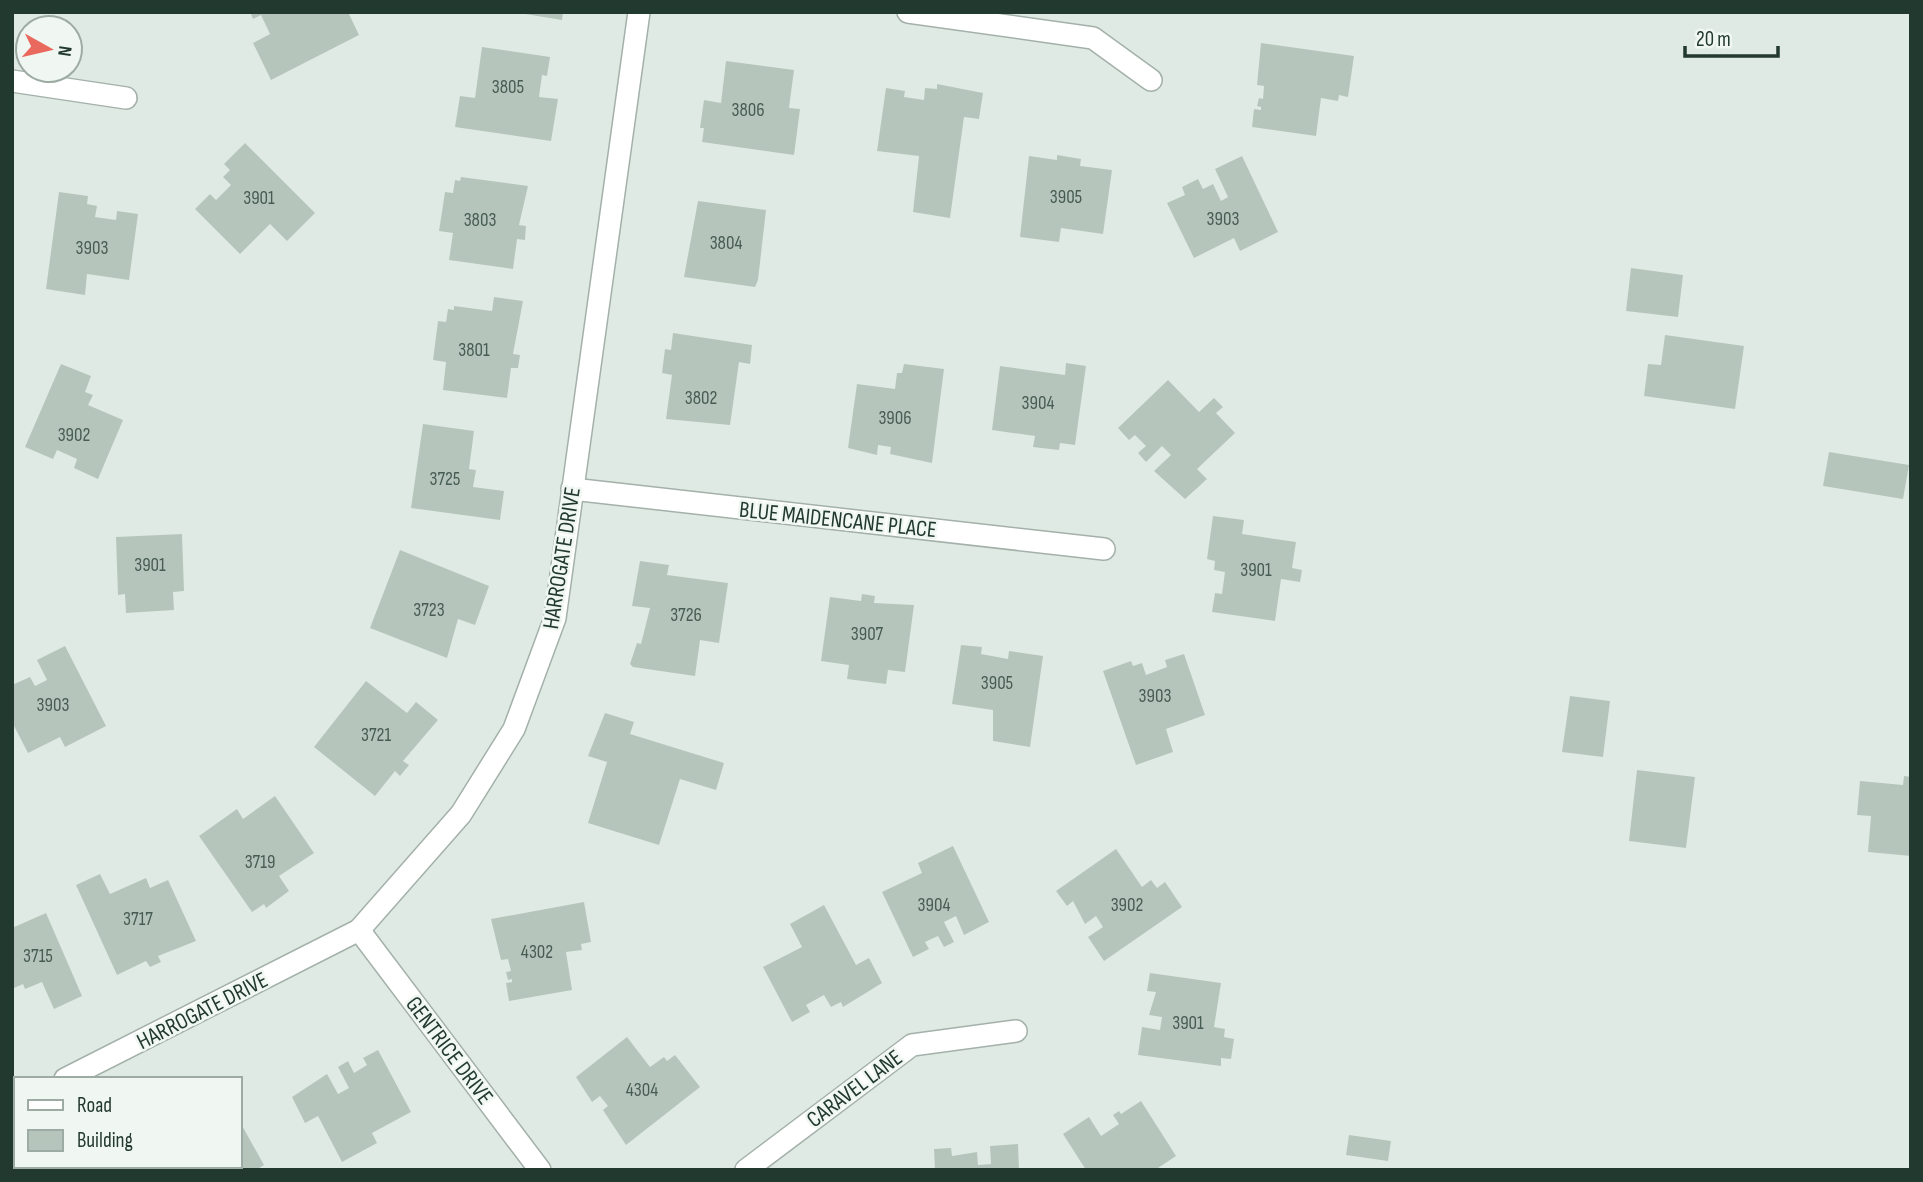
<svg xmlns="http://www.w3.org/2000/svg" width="1923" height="1182" font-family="'Sofia Sans Condensed',sans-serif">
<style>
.building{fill:#b6c5bc}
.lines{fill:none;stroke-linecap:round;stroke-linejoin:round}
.minor-casing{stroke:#a3b1aa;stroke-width:24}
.minor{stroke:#fff;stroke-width:21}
.labels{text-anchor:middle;stroke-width:5;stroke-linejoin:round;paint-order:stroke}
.number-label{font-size:19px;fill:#475c52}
.street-label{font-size:23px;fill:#22392f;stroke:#f0f7f2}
</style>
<rect width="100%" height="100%" fill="#e0eae4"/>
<g class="building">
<polygon points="250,12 348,12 359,35 271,80 253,43 270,34 261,15 253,19"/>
<polygon points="513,12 563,12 562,20"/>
<polygon points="1261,43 1354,56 1348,97 1339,95 1338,101 1321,98 1316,136 1252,127 1254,109 1261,110 1261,107 1257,106 1259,98 1263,99 1264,86 1257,85"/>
<polygon points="482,47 550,57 547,76 542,75 539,97 558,99 551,141 455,127 460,96 475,98"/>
<polygon points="726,61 794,70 789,108 800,109 794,155 702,142 704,128 700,128 704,100 721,103"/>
<polygon points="937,84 983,93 979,119 964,117 950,218 913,212 919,156 877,151 886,88 905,91 904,97 924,100 925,88 937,89"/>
<polygon points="245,143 315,213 287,241 270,224 240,254 195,209 210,194 216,200 231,185 223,177 230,170 224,164"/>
<polygon points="1057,155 1081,159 1080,166 1112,170 1103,234 1061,228 1059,242 1020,237 1029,156 1057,160"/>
<polygon points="1242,156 1278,232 1240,251 1234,238 1194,258 1167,203 1185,195 1182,187 1198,179 1203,189 1213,184 1221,201 1228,197 1215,169"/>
<polygon points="461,177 528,186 519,225 526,226 525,240 517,239 513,269 449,260 453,233 439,231 445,192 453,193 455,180 460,181"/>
<polygon points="59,192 88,196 87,204 97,206 95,217 116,220 117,211 138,214 129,280 87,274 85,295 46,289"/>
<polygon points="698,201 766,210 758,280 755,287 684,277"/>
<polygon points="1631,268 1683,275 1678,317 1626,311"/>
<polygon points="494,297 523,301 513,354 520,355 518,368 511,368 507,398 443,390 446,362 433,360 438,321 446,322 448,309 454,310 454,306 492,311"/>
<polygon points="673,333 752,345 750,364 739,362 730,425 666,419 672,375 662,373 665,349 671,350"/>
<polygon points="1665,335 1744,346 1735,409 1644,396 1648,364 1661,365"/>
<polygon points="1066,363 1086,366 1075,445 1060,443 1059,450 1033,447 1035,436 992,430 1000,366 1065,375"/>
<polygon points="61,364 91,376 85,392 93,395 88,405 123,420 98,479 74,468 77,459 57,450 53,459 25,447"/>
<polygon points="904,364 944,369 932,463 890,454 891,447 878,445 877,455 848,448 857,384 895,389 897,373 902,373"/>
<polygon points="1168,380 1199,412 1214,398 1223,407 1216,413 1235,433 1197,469 1207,479 1185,499 1154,471 1171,455 1162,446 1146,462 1138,453 1146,446 1135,435 1129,440 1118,428"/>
<polygon points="423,424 474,431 469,469 476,470 473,487 504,491 500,520 411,508"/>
<polygon points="1829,452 1909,465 1903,499 1823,486"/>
<polygon points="1213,516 1244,520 1242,534 1296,542 1292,568 1302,570 1300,582 1281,579 1275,621 1212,612 1215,593 1222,594 1225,572 1214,570 1215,561 1207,559"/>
<polygon points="182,534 184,591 173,592 174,610 126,613 125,594 118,595 116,537"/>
<polygon points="400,550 489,586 475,625 458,619 447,658 370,628"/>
<polygon points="640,561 669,565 667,575 728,583 719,643 700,640 695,676 633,667 630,664 637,643 641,644 650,608 632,606"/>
<polygon points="862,594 875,596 874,603 914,605 905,672 888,670 886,684 847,679 849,665 821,661 830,597 861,601"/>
<polygon points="961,645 982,647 981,654 1008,659 1009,651 1043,656 1030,747 993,741 993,710 952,704"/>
<polygon points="65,646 106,726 65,747 60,737 28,753 12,722 12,685 30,677 35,686 47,680 37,660"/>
<polygon points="1184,654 1205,715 1166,729 1173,752 1136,765 1103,671 1131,661 1133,666 1142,663 1146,675 1167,667 1165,660"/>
<polygon points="366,681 407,713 416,702 438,720 403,761 409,765 400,776 395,771 375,796 314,747"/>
<polygon points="1570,696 1610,701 1603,757 1562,752"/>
<polygon points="605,713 634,722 630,734 724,763 716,790 680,779 659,845 588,823 607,762 588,756"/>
<polygon points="1637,770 1695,777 1686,848 1629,841"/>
<polygon points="1904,776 1911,777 1911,856 1868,852 1871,816 1857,815 1860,781 1903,785"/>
<polygon points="275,796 314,853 279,876 289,891 266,908 264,904 252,912 199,836 237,809 243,819"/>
<polygon points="953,846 989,922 964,935 956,916 944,922 954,942 944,947 938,936 925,942 929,949 913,957 882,892 922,873 918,863"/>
<polygon points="1116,849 1142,887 1151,880 1157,888 1165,882 1182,907 1104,961 1088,937 1103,927 1096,916 1085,924 1073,901 1067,906 1056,891"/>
<polygon points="100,874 110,894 146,878 150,888 168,880 196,941 158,956 161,962 150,967 146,961 117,975 76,885"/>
<polygon points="584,902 591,942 581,944 582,950 566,952 572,990 509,1001 506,983 512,982 512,979 508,980 506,972 511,971 508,959 501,960 491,919"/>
<polygon points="824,905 856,965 869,958 882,983 843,1007 841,1002 831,1007 824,995 806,1005 810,1012 792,1022 763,967 802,947 790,924"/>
<polygon points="46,913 82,996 54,1009 42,982 25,989 23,984 12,989 12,928"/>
<polygon points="1150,973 1221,983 1214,1027 1225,1029 1224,1037 1234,1039 1231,1059 1221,1058 1221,1066 1138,1055 1142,1027 1160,1030 1162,1017 1149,1015 1156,992 1147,991"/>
<polygon points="627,1037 650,1067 664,1057 667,1061 675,1055 700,1087 626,1145 603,1110 608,1106 600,1096 592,1102 576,1077"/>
<polygon points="378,1050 411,1112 372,1133 377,1143 342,1162 318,1116 305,1123 292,1097 327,1074 338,1094 349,1088 338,1067 348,1061 354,1073 367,1065 363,1058"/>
<polygon points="1141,1101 1176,1156 1155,1170 1086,1170 1063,1134 1089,1117 1101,1136 1119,1124 1113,1115 1119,1111 1121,1114"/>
<polygon points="240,1122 264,1165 256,1170 170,1170 168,1166 240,1166"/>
<polygon points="1349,1135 1391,1141 1388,1161 1346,1155"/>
<polygon points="1018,1144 1019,1170 935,1170 934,1149 951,1148 952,1156 977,1152 978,1165 991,1164 990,1146"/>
</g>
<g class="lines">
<g class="minor-casing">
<g id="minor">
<polyline points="908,12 1093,38 1151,80"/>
<polyline points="12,81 126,98"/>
<polyline points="572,489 1104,549"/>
<polyline points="359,930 540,1170"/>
<polyline points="65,1079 359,930 461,814 514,729 555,618 639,12"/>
<polyline points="12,1105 16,1104"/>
<polyline points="746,1170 912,1045 1016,1031"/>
</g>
</g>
<use href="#minor" class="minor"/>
</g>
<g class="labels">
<g class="number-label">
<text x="508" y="93">3805</text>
<text x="748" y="116">3806</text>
<text x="1066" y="203">3905</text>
<text x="259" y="204">3901</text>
<text x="1223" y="225">3903</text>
<text x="480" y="226">3803</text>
<text x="726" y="249">3804</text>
<text x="92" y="254">3903</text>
<text x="474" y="356">3801</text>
<text x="701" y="404">3802</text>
<text x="1038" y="409">3904</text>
<text x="895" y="424">3906</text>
<text x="74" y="441">3902</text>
<text x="445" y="485">3725</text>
<text x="150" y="571">3901</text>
<text x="1256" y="576">3901</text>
<text x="429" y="616">3723</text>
<text x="686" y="621">3726</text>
<text x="867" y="640">3907</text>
<text x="997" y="689">3905</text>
<text x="1155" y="702">3903</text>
<text x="53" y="711">3903</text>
<text x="376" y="741">3721</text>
<text x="260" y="868">3719</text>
<text x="934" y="911">3904</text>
<text x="1127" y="911">3902</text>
<text x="138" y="925">3717</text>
<text x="537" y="958">4302</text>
<text x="38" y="962">3715</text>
<text x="1188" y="1029">3901</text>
<text x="642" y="1096">4304</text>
</g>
<g class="street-label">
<text transform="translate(838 519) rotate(6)" y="8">BLUE MAIDENCANE PLACE</text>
<text transform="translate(561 558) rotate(-81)" y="8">HARROGATE DRIVE</text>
<text transform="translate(202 1010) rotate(-27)" y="8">HARROGATE DRIVE</text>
<text transform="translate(450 1050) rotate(53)" y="8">GENTRICE DRIVE</text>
<text transform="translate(854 1088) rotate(-37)" y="8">CARAVEL LANE</text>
</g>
</g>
<rect width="1923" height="1182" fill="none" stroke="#22392f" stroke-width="28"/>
<rect x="14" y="1077" width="228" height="91" fill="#f0f7f2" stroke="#9eaba4" stroke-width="2"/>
<rect x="28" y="1100" width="35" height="10" fill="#ffffff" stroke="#9eaba4" stroke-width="2"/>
<text x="77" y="1112" font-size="21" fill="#22392f">Road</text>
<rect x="28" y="1130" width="35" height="21" fill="#b6c5bc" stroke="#9eaba4" stroke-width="2"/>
<text x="77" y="1147" font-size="21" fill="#22392f">Building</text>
<g transform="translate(49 49) rotate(98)"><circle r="33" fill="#f0f7f2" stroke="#9eaba4" stroke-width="2"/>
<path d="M0-5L12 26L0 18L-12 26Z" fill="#ea695f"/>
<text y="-10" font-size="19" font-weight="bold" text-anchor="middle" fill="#22392f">N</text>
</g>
<path d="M1685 46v10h93v-10" fill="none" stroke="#22392f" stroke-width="3.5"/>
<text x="1696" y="46" font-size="21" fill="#22392f" stroke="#f0f7f2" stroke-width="5" paint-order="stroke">20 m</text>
</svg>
